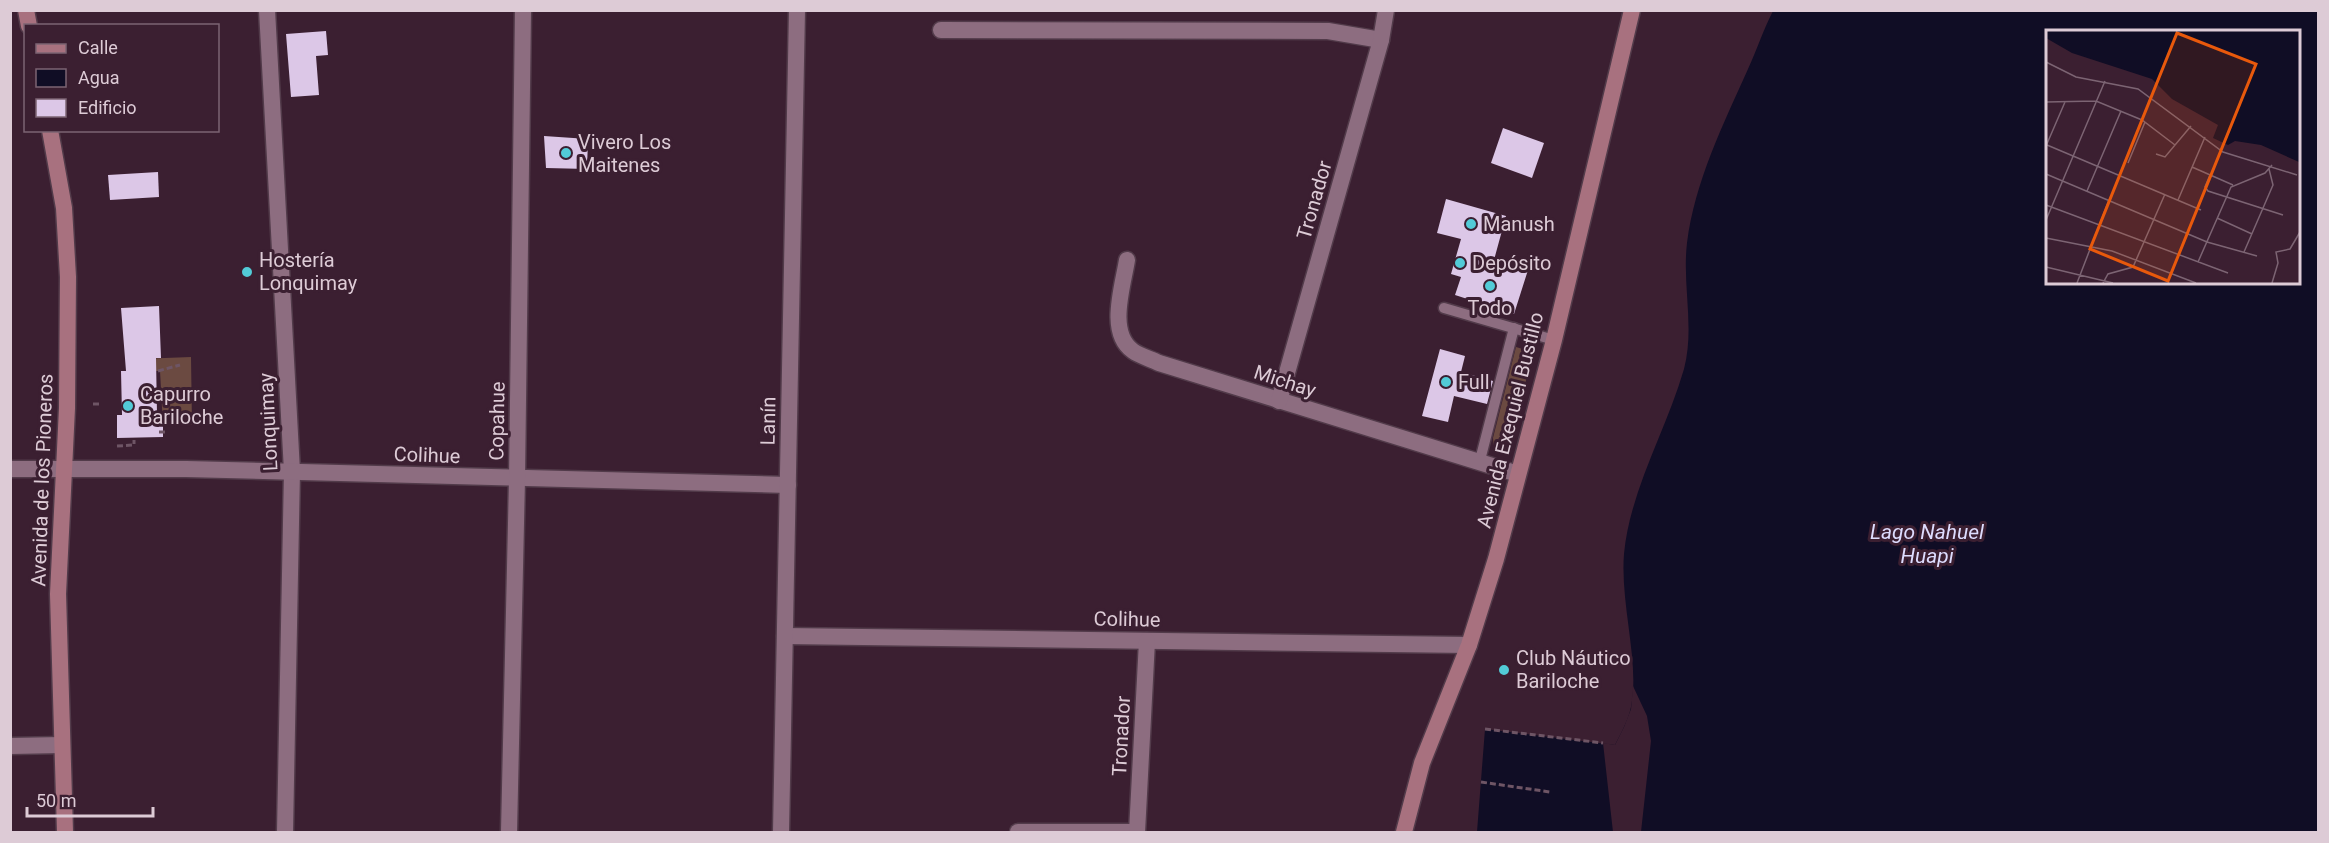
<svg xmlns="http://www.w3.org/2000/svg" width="2329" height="843" font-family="Roboto,sans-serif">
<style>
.green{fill:#6b4a41}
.water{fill:#100d25;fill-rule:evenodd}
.pier{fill:#3b1f31}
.building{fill:#dcc7e7}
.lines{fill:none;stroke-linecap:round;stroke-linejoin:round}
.service-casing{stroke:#523b4a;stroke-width:13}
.minor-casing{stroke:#523b4a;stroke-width:19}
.primary-casing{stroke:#523b4a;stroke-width:19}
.path{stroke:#6e5565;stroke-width:3;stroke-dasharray:6 3;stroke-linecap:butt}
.service{stroke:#8d6d80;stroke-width:10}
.minor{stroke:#8d6d80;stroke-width:16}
.primary{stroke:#a8717f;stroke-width:16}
.poi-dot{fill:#52cbd7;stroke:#3b1f31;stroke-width:2}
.labels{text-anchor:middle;stroke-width:6;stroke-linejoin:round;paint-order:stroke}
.poi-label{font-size:20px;fill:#ddcbd6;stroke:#3b1f31;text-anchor:start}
.street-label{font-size:20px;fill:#ddcbd6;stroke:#3b1f31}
.water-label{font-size:21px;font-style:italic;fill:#dddcfe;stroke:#3b1f31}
.inset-road{fill:none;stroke:#7c6473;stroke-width:1.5}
.view{fill:#e8590c;fill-opacity:0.15;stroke:#e8590c;stroke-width:3}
.inset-edge{fill:none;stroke:#ddcbd6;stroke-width:3}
</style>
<rect width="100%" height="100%" fill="#3b1f31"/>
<g class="green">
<polygon points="1516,347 1533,352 1509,449 1506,453 1499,454 1494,448 1493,438"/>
<polygon points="191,357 192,425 163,426 160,371 138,371 138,359"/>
</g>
<path class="water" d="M 1773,11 L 2318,11 L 2318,832 L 1477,832 L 1485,729 L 1615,745 C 1621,733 1628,721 1631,707 C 1640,663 1620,604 1624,554 C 1630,490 1666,431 1684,369 C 1695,327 1682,286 1687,243 C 1695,181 1723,125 1748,69 C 1757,50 1763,30 1773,11 ZM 2047,32 L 2298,32 L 2298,282 L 2047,282 Z"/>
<polygon class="pier" points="1633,686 1647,716 1651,741 1641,832 1613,832 1603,743 1615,745 1624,727 1631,709"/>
<g class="building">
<polygon points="326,31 328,55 316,56 319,95 291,97 286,34"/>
<polygon points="1503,128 1544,143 1532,178 1491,163"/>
<polygon points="544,136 588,139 587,169 546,168"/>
<polygon points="158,172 159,197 110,200 108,175"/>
<polygon points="1446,199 1506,216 1494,260 1528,270 1514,314 1455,295 1461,277 1451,274 1461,239 1437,233"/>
<polygon points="159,306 161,358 156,358 157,414 163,413 163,437 117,438 117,415 122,415 121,371 126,371 121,308"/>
<polygon points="1440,349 1465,356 1461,372 1493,381 1487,404 1454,396 1448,422 1422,416"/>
</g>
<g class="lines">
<g class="service-casing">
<g id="service">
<polyline points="1444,308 1554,340"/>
<polyline points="1479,464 1514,328"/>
</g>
</g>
<g class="minor-casing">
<g id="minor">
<polyline points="267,10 292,471 285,832"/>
<polyline points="941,30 1328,31 1381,40"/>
<path d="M 1127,260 C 1123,286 1107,333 1133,351 C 1140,356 1151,359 1159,363 L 1518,474"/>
<polyline points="1279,401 1381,40 1386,10"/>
<polyline points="10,469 186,469 788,485"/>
<polyline points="785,636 1469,645"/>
<polyline points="10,746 62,745"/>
<polyline points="509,832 517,479 523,10"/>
<polyline points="781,832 797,10"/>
<polyline points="1018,832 1137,832"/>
<polyline points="1137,832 1147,641"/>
</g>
</g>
<g class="primary-casing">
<g id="primary">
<polyline points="26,10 29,26"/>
<polyline points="50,130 64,208 68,277 67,408 58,594 65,832"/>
<polyline points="1404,832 1422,763 1469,645 1496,559 1554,340 1632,10"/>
</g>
</g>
<g class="path">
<polyline points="158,371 180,365"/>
<polyline points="93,404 102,404"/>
<polyline points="159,432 168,432"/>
<polyline points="117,446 134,445 134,440"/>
<polyline points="1485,729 1603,743"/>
<polyline points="1481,782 1550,792"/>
</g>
<use href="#service" class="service"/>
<use href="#minor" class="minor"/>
<use href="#primary" class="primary"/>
</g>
<g class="poi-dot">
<circle cx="566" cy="153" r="6"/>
<circle cx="1471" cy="224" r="6"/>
<circle cx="1460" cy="263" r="6"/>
<circle cx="247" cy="272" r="6"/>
<circle cx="1490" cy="286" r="6"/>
<circle cx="1446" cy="382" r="6"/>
<circle cx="128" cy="406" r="6"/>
<circle cx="1504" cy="670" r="6"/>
</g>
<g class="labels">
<g class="poi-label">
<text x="578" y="149">Vivero Los<tspan x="578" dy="23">Maitenes</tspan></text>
<text x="1483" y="231">Manush</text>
<text x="259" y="267">Hostería<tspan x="259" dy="23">Lonquimay</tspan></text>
<text x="1472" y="270">Depósito</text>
<text x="1490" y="315" text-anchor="middle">Todo</text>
<text x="1458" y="389">Full</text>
<text x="140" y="401">Capurro<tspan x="140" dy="23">Bariloche</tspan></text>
<text x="1516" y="665">Club Náutico<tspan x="1516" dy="23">Bariloche</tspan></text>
</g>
<g class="street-label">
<text transform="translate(1314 200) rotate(-74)" y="7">Tronador</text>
<text transform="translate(1285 381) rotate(18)" y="7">Michay</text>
<text transform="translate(1510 420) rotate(-76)" y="7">Avenida Exequiel Bustillo</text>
<text transform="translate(497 421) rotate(-89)" y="7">Copahue</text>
<text transform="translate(768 421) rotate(-89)" y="7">Lanín</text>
<text transform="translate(268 422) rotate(-93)" y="7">Lonquimay</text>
<text transform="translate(427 455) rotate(2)" y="7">Colihue</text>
<text transform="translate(42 480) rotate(-88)" y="7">Avenida de los Pioneros</text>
<text transform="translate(1127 619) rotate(1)" y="7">Colihue</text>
<text transform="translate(1121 736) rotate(-87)" y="7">Tronador</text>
</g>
<g class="water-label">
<text x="1927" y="539">Lago Nahuel<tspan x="1927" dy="24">Huapi</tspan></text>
</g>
</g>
<g transform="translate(2046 30)">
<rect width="254" height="254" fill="#3b1f31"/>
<path d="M 0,0 L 253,0 L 253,132 L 215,115 L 189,111 L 182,115 L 167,108 L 172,95 L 126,69 L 106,49 L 26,23 L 0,8 Z" fill="#100d25"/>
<path class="inset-road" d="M 0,32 L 30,47 L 92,59 L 177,122 L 251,145M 0,72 L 50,71 L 96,90 L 129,115M 1,115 L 155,180M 0,116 L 19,72M 110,124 L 119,127 L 145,96M 82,133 L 99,92M 146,137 L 187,155M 0,144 L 161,212 L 211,226M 164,145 L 159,157 L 162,161 L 237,185M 41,161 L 75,81M 132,170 L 159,107M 0,175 L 182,243M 171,188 L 206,204M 0,190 L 59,51M 0,208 L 66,221 L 150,253M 198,222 L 227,155 L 223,139M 152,232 L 185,157 L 219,143 L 226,135M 0,237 L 67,253M 31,253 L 63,170M 57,253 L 62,244 L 87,237 L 119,164M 226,253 L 232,233 L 230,222 L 244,219 L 254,202"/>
<path class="view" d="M 131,3 L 210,34 L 122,251 L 44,219 Z"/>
<rect width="254" height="254" class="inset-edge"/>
</g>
<rect width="2329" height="843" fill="none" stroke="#ddcbd6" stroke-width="24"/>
<rect x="24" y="24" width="195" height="108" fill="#3b1f31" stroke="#7c6473" stroke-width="1.5"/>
<rect x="36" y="44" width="30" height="9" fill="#a8717f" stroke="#7c6473" stroke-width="1.5"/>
<text x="78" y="54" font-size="18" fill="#ddcbd6">Calle</text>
<rect x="36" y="69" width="30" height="18" fill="#100d25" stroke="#7c6473" stroke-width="1.5"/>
<text x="78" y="84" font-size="18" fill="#ddcbd6">Agua</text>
<rect x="36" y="99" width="30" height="18" fill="#dcc7e7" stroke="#7c6473" stroke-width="1.5"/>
<text x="78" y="114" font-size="18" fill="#ddcbd6">Edificio</text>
<path d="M27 807v9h126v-9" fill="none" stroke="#ddcbd6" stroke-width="3"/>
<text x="36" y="807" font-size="18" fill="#ddcbd6" stroke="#3b1f31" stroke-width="4.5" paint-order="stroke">50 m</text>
</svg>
